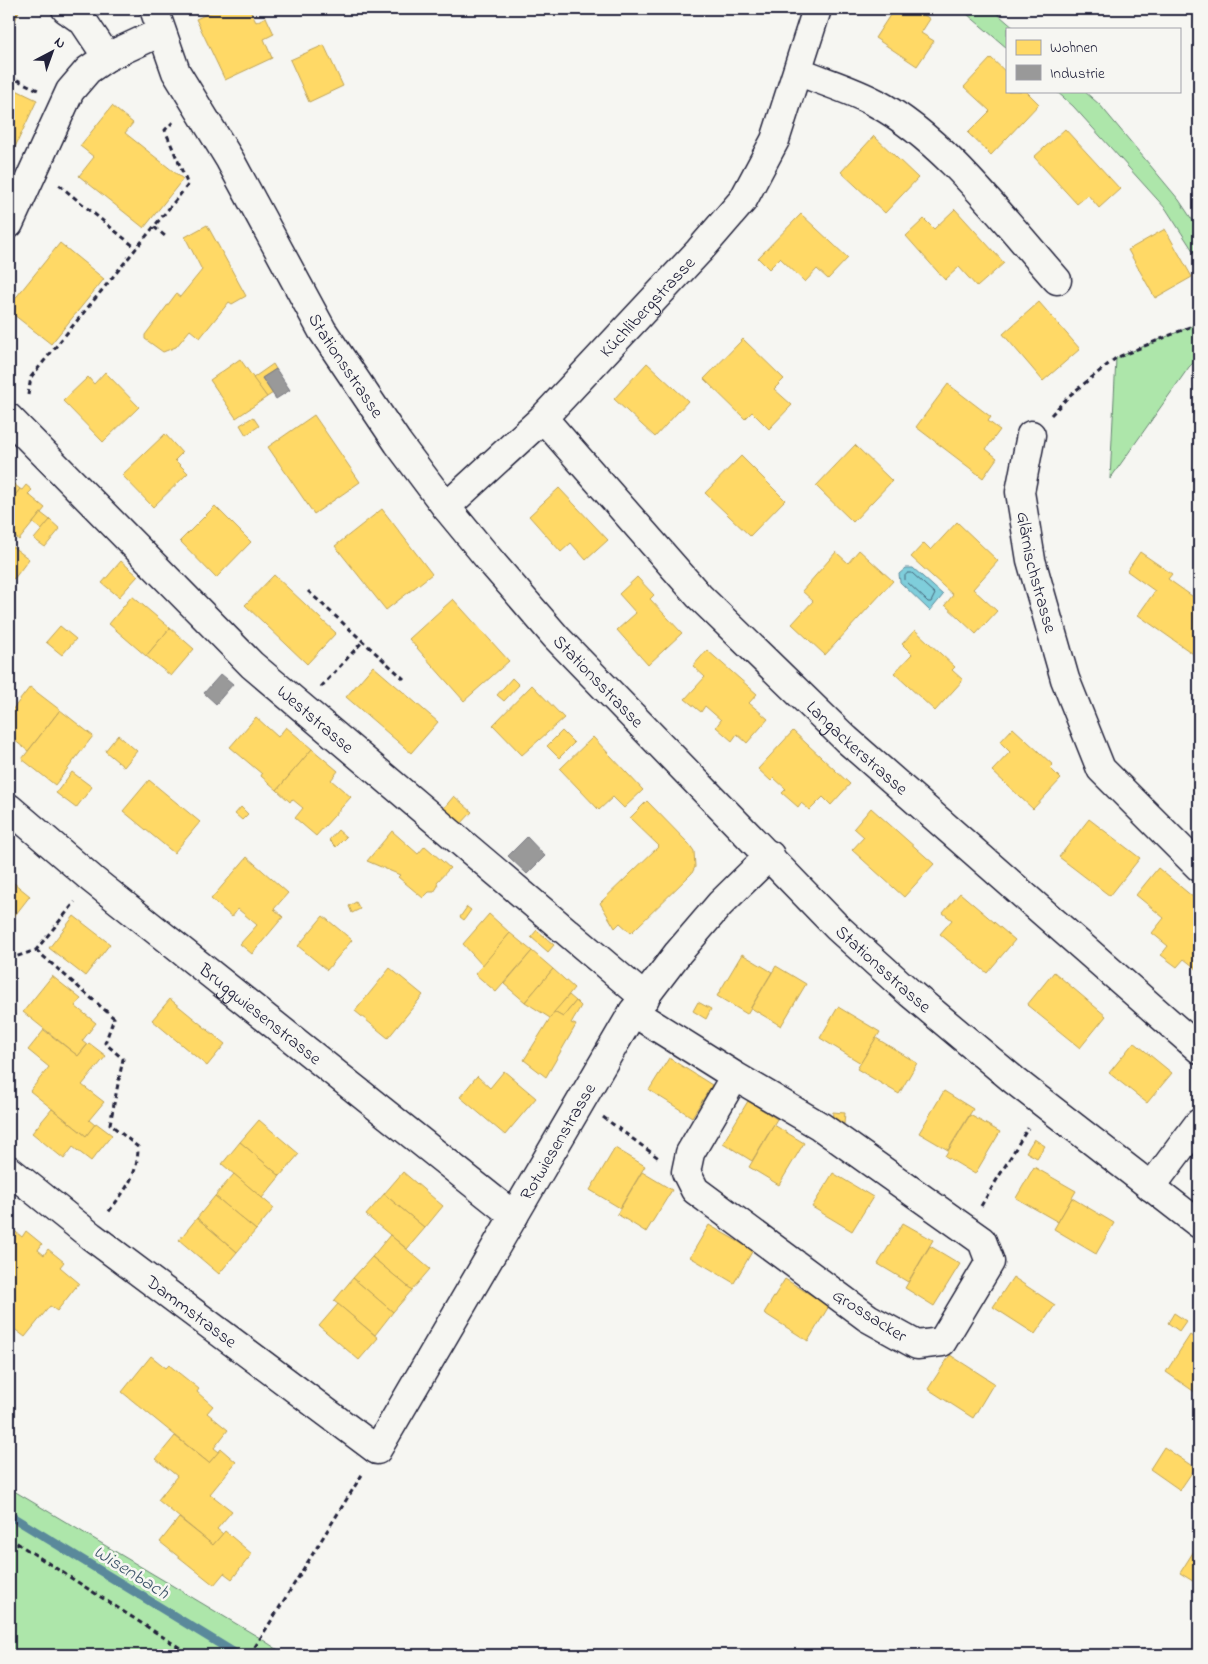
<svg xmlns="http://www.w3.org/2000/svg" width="1208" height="1664" font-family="'Indie Flower',sans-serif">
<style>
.green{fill:#ade6aa;stroke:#688472}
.water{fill:#7fcedb;stroke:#5a899b}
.homes{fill:#ffd966;stroke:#bda259}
.industry{fill:#999;stroke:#75757d}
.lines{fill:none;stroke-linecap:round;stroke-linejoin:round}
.shore{stroke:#47677b;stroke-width:1}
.stream{stroke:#5a899b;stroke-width:9}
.minor-casing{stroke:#22223b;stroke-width:31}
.path{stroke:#22223b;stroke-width:3;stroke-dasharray:5 4;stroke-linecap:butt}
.minor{stroke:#f6f6f2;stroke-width:28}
.labels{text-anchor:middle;stroke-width:5;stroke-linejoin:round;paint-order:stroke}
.street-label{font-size:18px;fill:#22223b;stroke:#f6f6f2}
.water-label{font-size:19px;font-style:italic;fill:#3e566b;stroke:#f6f6f2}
</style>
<rect width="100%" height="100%" fill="#f6f6f2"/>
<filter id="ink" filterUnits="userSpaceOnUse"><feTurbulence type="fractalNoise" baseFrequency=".02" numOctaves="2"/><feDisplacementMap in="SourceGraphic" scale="10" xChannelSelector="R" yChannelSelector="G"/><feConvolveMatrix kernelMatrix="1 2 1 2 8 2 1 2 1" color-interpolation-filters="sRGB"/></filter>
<g filter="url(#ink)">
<g class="green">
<polygon points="957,9 992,9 1015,29 1007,29 1007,48 967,14"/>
<polygon points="1056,91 1084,91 1100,105 1179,200 1199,230 1199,260 1166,209 1073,106"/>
<polygon points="1199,323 1199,357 1189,367 1110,479 1116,358"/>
<polygon points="9,1488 260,1638 286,1655 9,1655"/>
</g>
<polygon class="water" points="906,568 913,568 943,595 930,611 900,582 899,574"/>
<g class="homes">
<polygon points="9,9 20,9 9,34"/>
<polygon points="218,9 249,9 256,22 266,17 274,34 264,39 272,58 225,80 196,19"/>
<polygon points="894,9 915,9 930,19 921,33 934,41 917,66 875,38"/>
<polygon points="324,45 343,86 309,102 290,60"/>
<polygon points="991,58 1007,73 1007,91 1026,91 1039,104 991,155 968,133 990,111 964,87"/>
<polygon points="14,89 37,100 9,160 9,101"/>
<polygon points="112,106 133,123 125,133 183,179 144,228 79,176 94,157 80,146"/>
<polygon points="1065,129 1120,189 1099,208 1088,195 1077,204 1034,157"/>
<polygon points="874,136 918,178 885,213 841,172"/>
<polygon points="955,209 1004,263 977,287 959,267 945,280 906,236 924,219 934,229"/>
<polygon points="801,214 848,258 828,279 817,269 805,282 780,258 769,269 758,258"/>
<polygon points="207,225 246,296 232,304 229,302 200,338 190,330 176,347 163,352 145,339 145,335 176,294 180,297 202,270 185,237"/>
<polygon points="1165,229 1192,277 1155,298 1128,250"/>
<polygon points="60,243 104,279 51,344 9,311 9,306"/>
<polygon points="1039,302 1080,349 1043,381 1003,334"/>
<polygon points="743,339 784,379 774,389 792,405 769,429 752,412 745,419 704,379"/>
<polygon points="240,359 267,397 236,418 210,380"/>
<polygon points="647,363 688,401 655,437 614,399"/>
<polygon points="273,364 276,369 262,378 273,393 267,397 253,378"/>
<polygon points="105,372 139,407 103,442 63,401 88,377 94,384"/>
<polygon points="948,384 991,417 988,421 1000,430 986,449 997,458 983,478 916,427"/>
<polygon points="314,415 360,482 314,514 268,447"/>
<polygon points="253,417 259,426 246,435 240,425"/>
<polygon points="165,434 182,453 175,460 188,473 153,507 122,475"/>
<polygon points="855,445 892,481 853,522 816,486"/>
<polygon points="741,456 785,500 750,536 705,493"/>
<polygon points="9,480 20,489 9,503"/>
<polygon points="26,485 32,490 28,494 45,508 19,540 9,532 9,503 20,489 22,490"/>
<polygon points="559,488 608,540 586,560 571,543 561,552 529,516"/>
<polygon points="215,506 251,542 216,578 180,541"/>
<polygon points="382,509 432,574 386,610 335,546"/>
<polygon points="41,513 50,520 42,530 33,523"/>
<polygon points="50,520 60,529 45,547 34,539"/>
<polygon points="957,522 998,561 973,589 997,611 976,634 945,605 953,595 911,557 924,543 931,550"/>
<polygon points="9,544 29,559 14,579 9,575"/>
<polygon points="859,550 893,581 825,655 792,624 813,601 802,591 836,552 848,563"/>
<polygon points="1140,552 1172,574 1168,579 1199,601 1199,658 1138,615 1155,591 1127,571"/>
<polygon points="121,561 138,576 119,597 102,583"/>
<polygon points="274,575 336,633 307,664 245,605"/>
<polygon points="637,577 654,595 650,599 682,633 648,665 617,630 636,613 619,594"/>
<polygon points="132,596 170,628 146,656 109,624"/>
<polygon points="453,599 509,661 464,701 409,639"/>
<polygon points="60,626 76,639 62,655 46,642"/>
<polygon points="170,628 194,649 171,676 146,656"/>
<polygon points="915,630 955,667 952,670 963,680 935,711 894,673 912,654 902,644"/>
<polygon points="707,650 757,694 749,703 768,719 747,743 737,734 732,741 716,727 721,720 705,706 701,712 685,699 705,677 693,666"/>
<polygon points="373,666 438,722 411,753 346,697"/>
<polygon points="512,678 519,685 504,701 497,695"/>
<polygon points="532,685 564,718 522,755 493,725"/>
<polygon points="30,687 60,710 28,751 9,736 9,714"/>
<polygon points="60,710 93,736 55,785 22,759"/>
<polygon points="256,717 278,737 286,727 312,749 277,790 261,776 262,774 230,747"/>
<polygon points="1013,728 1053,765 1050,768 1061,779 1033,809 992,771 1010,752 1000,742"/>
<polygon points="562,731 574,743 559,758 547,746"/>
<polygon points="793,731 850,784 831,805 823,797 810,810 801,803 798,807 782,793 786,789 774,778 771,781 758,769"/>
<polygon points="118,735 137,751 124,767 105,751"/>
<polygon points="593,737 643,790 624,808 613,797 599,810 560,769"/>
<polygon points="312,749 338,771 331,780 351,797 316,836 295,818 303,808 292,799 290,802 277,790"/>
<polygon points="72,772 92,787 76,808 56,793"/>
<polygon points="149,780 200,822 174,853 123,811"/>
<polygon points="454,796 472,812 460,825 443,809"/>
<polygon points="647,801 689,844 694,851 695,867 692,873 631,933 620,923 615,928 600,903 659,846 630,818"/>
<polygon points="241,807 248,814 242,820 235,814"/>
<polygon points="871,808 934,864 904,897 852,850 864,837 854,828"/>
<polygon points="1089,819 1140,858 1110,896 1059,857"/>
<polygon points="338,830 346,837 336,847 329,840"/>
<polygon points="392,831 418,854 425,846 450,868 437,882 438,886 434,892 429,892 423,898 398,877 400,875 367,861"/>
<polygon points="247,857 288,893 274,909 283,917 252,954 240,944 257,925 238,909 232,917 211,899"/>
<polygon points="1158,868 1199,902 1199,910 1195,916 1199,920 1198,970 1184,959 1177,967 1161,955 1168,946 1152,933 1164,918 1136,895"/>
<polygon points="9,879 30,896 9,923"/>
<polygon points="960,893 1015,940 987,973 940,934 952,920 943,913"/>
<polygon points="356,902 360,909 352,913 349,906"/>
<polygon points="467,907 471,910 464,920 460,917"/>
<polygon points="489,914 510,933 483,966 463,944"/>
<polygon points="74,916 110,944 85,976 49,948"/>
<polygon points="323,916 352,940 327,970 298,946"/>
<polygon points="537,930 554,945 548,952 531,937"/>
<polygon points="510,933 532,951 496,992 475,974"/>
<polygon points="532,951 553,969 525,1002 504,984"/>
<polygon points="742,954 772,972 747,1014 717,996"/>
<polygon points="776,966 806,984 781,1026 751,1008"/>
<polygon points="390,968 423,995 388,1038 355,1011"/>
<polygon points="553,969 574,988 550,1018 525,1002"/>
<polygon points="1054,972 1106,1016 1080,1048 1027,1005"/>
<polygon points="52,976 81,999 75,1006 96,1023 82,1041 87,1045 78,1056 23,1012"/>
<polygon points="569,995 576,1001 563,1017 554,1012"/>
<polygon points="170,999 225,1044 207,1066 152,1020"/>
<polygon points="576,1001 581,1006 571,1023 576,1025 546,1077 524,1060 554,1012 563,1017"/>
<polygon points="698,1002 711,1009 706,1019 693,1011"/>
<polygon points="838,1007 880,1032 861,1063 820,1038"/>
<polygon points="44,1030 78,1056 89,1043 106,1056 82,1085 104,1102 89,1120 95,1125 86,1136 30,1091 49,1067 28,1050"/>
<polygon points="876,1038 917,1063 899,1094 857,1069"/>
<polygon points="1134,1042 1172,1073 1147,1103 1109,1073"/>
<polygon points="669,1058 712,1085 692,1117 649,1090"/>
<polygon points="504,1071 536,1098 505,1135 460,1097 477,1076 490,1088"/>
<polygon points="944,1091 973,1109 948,1150 919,1133"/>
<polygon points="748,1101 777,1119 752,1161 723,1143"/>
<polygon points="52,1109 86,1136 96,1123 112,1135 91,1161 73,1147 64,1159 32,1133"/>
<polygon points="833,1112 845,1113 844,1124 832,1123"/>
<polygon points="970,1115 1000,1132 975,1174 945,1156"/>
<polygon points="259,1120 299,1154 280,1176 240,1142"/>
<polygon points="774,1125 804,1143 779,1185 749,1167"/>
<polygon points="1034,1139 1045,1146 1037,1158 1026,1152"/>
<polygon points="240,1142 280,1176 262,1198 222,1164"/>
<polygon points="615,1148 645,1166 620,1208 590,1190"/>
<polygon points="1034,1167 1076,1191 1058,1222 1016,1198"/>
<polygon points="403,1172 443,1206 425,1228 384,1194"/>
<polygon points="642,1172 672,1190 646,1232 617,1214"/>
<polygon points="833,1173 873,1197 852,1231 812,1207"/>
<polygon points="234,1174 274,1208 256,1230 215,1196"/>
<polygon points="384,1194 425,1228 407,1249 366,1215"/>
<polygon points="215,1196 256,1230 237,1252 197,1218"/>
<polygon points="1072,1198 1114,1223 1096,1254 1054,1229"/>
<polygon points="197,1218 237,1252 219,1274 179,1240"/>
<polygon points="903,1223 933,1240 908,1282 878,1264"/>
<polygon points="709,1225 753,1250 734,1283 690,1257"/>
<polygon points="11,1228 22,1237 26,1231 42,1244 38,1250 44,1255 48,1249 64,1262 60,1267 79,1283 57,1311 50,1306 25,1337 9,1325 9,1231"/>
<polygon points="390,1235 430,1269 412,1290 372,1257"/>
<polygon points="930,1246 960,1264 934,1306 905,1288"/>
<polygon points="372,1257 412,1290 393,1312 353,1278"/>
<polygon points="1013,1277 1055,1305 1035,1334 993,1307"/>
<polygon points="353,1278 393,1312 375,1335 334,1301"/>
<polygon points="785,1279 829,1306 808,1341 764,1313"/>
<polygon points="338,1304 378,1338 359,1360 319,1326"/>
<polygon points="1174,1313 1186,1321 1179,1331 1168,1323"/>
<polygon points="1190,1335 1199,1341 1199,1395 1166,1372"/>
<polygon points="950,1355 994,1383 973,1418 928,1389"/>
<polygon points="151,1356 166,1368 169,1365 199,1389 197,1392 213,1406 207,1413 228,1430 214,1448 219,1452 209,1463 122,1392"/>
<polygon points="175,1436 209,1463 221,1449 236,1462 210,1494 232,1511 217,1529 223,1534 213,1545 158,1500 177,1476 156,1459"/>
<polygon points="1164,1447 1195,1468 1180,1490 1150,1469"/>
<polygon points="179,1518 213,1545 225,1531 252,1554 232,1579 224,1573 214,1585 160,1542"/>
<polygon points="1199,1543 1199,1585 1180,1573"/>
</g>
<g class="industry">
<polygon points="276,369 290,390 276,399 262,378"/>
<polygon points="221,674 233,684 216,704 204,693"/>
<polygon points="527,837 545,856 527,874 508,856"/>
</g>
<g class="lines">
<polygon class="shore" points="908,573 912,573 935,594 931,602 928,602 905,580 905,576"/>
<polyline class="stream" points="9,1515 238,1655"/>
<g class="minor-casing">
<g id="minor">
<polyline points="66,9 83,21 107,57"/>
<path id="s1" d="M 154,9 L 176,72 L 230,160 L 322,330 L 398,443 L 446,507 L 493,564 L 556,637 L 837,927 L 910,993 L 1015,1081 L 1199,1224"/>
<path d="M 798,71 C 824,82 852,90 876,103 C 946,141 1004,221 1057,280"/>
<polyline points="9,224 70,91 88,70 107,57 161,32"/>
<path id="s2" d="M 9,418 L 252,665 L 645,998"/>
<path id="s3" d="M 543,418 L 699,596 L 846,739 L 1199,1049"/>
<path id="s4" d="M 1031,435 L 1020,492 L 1031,560 L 1065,679 L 1101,769 L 1199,867"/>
<path id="s5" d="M 446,507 L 543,418 L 699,251 L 743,200 L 775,140 L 817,9"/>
<path id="s6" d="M 9,808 L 93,880 L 514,1216"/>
<polyline points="633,1012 735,1076 820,1126 982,1241 990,1262 942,1342 917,1345 868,1318 695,1190 686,1172 690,1153 735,1076"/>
<path id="s7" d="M 9,1170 L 91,1236 L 377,1450 L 633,1012 L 678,953 L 720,904 L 770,855"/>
<polyline points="1151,1187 1199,1123"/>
</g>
</g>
<g class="path">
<polyline points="9,76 40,91"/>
<polyline points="59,185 136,248"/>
<polyline points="154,227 165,236"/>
<polyline points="28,395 31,377 188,185 165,130 173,122"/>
<polyline points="1051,415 1070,395 1116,358 1199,323"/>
<polyline points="308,591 404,679"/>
<polyline points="321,687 363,641"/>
<path d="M 36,950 L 114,1018 L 105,1043 L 123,1059 L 110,1124 L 138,1147 C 138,1177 124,1191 107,1214"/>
<polyline points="9,959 36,950 75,902"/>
<polyline points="603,1117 660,1159"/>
<polyline points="981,1206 1028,1128"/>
<polyline points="9,1538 191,1655"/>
<polyline points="250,1655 363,1473"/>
</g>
<use href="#minor" class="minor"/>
</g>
</g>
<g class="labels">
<g class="street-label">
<text dy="6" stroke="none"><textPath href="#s5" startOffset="284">Küchlibergstrasse</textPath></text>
<text dy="6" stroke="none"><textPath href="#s1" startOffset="406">Stationsstrasse</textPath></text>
<text dy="6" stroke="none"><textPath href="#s4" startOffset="140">Glärnischstrasse</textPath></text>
<text dy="6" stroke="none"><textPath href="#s1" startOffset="811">Stationsstrasse</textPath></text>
<text dy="6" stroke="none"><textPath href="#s2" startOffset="430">Weststrasse</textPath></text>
<text dy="6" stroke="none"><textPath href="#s3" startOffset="456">Langackerstrasse</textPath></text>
<text dy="6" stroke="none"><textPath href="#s1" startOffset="1216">Stationsstrasse</textPath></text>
<text dy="6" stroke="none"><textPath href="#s6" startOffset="325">Bruggwiesenstrasse</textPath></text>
<text dy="6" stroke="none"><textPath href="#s7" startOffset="820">Rotwiesenstrasse</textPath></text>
<text dy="6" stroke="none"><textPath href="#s7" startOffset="231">Dammstrasse</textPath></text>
<text transform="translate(870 1315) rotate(32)" y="6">Grossacker</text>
</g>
<g class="water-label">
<text transform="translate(132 1571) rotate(32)" y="7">Wisenbach</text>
</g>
</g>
<rect width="1208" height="1664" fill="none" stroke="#f6f6f2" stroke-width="30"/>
<rect x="15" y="15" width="1178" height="1634" fill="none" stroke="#22223b" stroke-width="2" filter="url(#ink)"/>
<rect x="1006" y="28" width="175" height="65" fill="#f6f6f2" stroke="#a1a1a9"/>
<rect x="1016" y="40" width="25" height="15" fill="#ffd966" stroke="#a1a1a9"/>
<text x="1050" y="52" font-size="15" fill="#22223b">Wohnen</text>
<rect x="1016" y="65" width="25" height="15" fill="#999999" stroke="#a1a1a9"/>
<text x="1050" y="78" font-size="15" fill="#22223b">Industrie</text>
<g transform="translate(52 52) rotate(41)" stroke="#f6f6f2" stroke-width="4" paint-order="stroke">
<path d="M0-4L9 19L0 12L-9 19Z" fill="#22223b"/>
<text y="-8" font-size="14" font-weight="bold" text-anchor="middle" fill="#22223b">N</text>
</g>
</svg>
